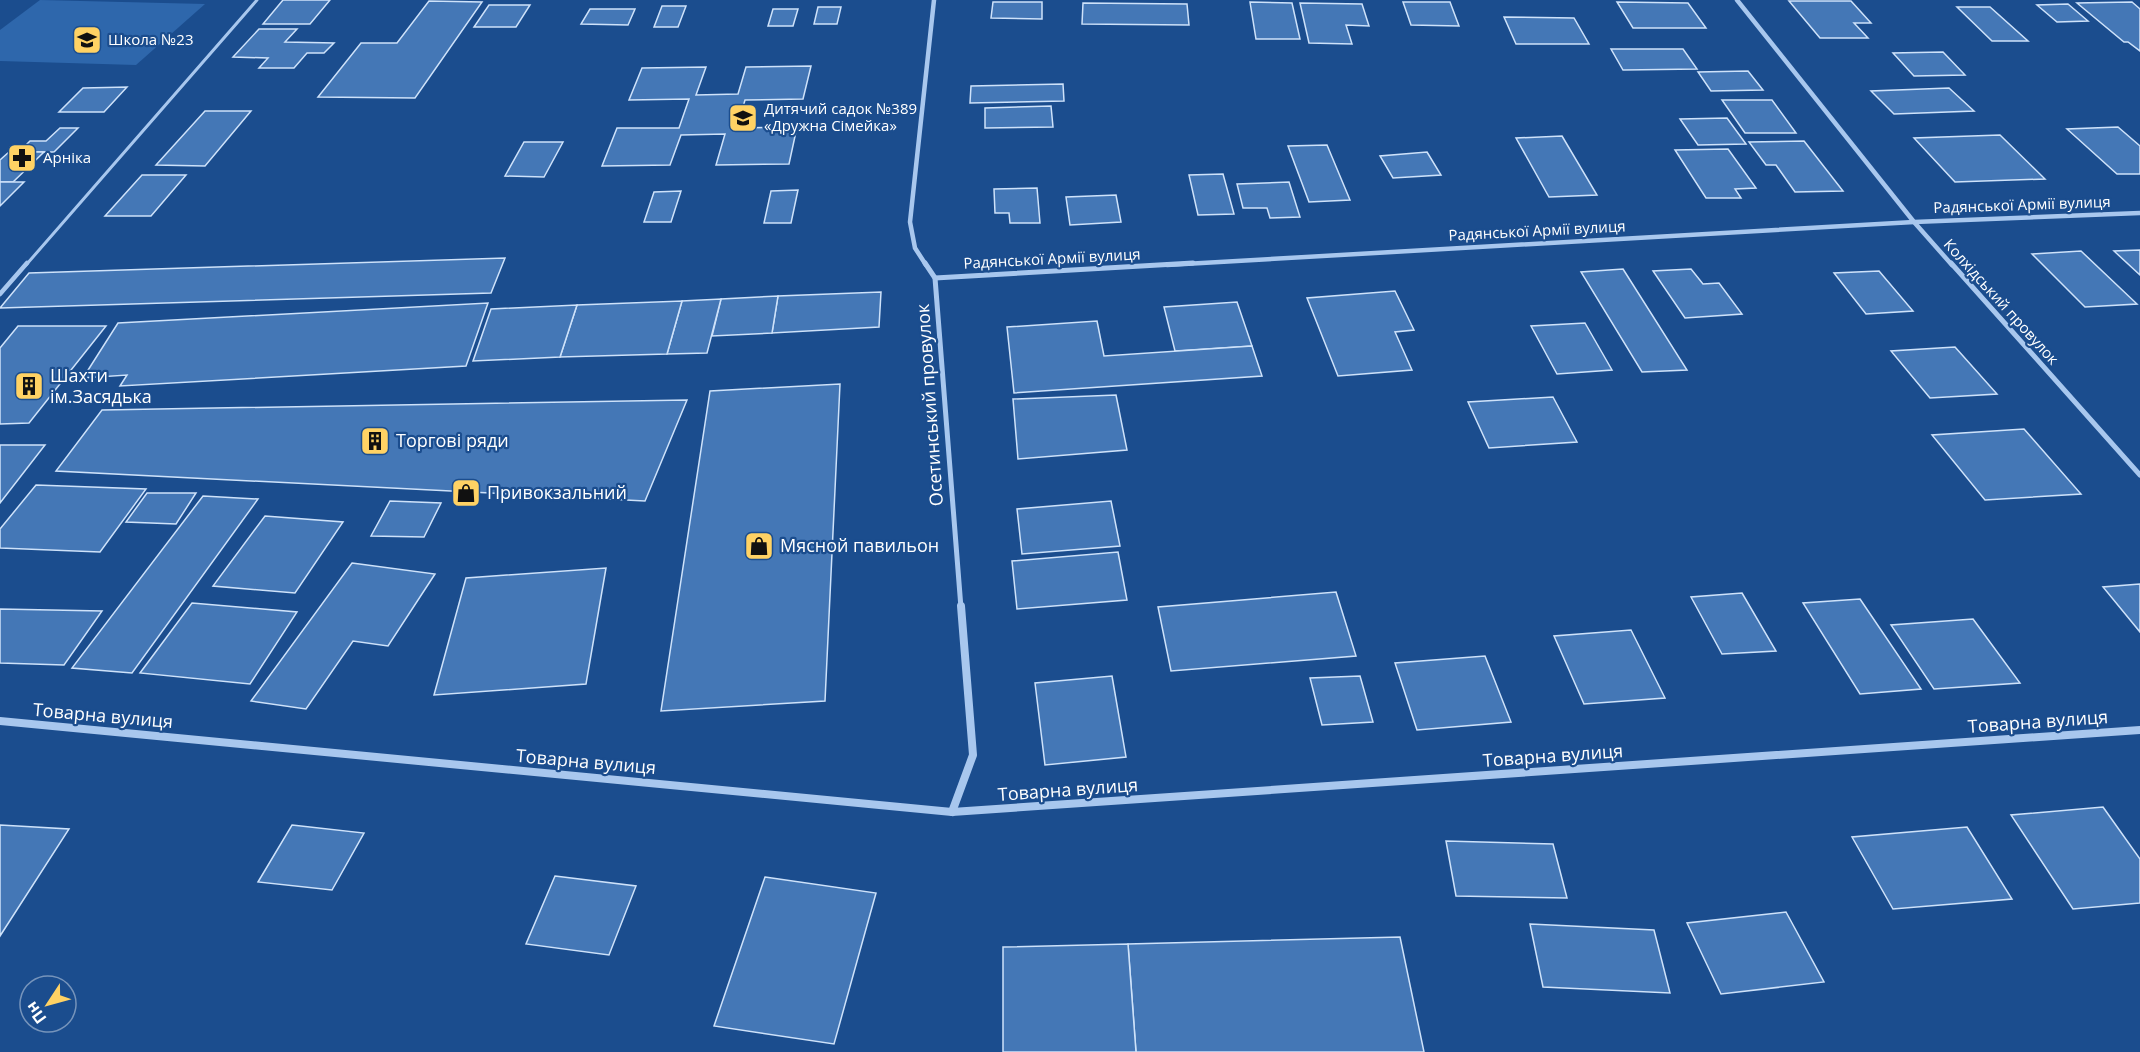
<svg xmlns="http://www.w3.org/2000/svg" width="2140" height="1052" font-family="'Open Sans',sans-serif">
<style>
.green{fill:#2e67ac}
.building{fill:#4477b6;stroke:#cee2fa;stroke-width:1.5}
.lines{fill:none;stroke-linecap:round;stroke-linejoin:round}
.service-far1{stroke:#a8c7ee;stroke-width:3}
.service{stroke:#a8c7ee;stroke-width:4.5}
.minor-far2{stroke:#a8c7ee;stroke-width:4.5}
.minor-far1{stroke:#a8c7ee;stroke-width:5}
.minor{stroke:#a8c7ee;stroke-width:8}
.labels{text-anchor:middle;stroke-width:4.5;stroke-linejoin:round;paint-order:stroke}
.far-poi-label{font-size:15px;fill:#fff;stroke:#1b4d8e;text-anchor:start}
.far-street-label{font-size:15px;fill:#fff;stroke:#1b4d8e}
.poi-label{font-size:18px;fill:#fff;stroke:#1b4d8e;text-anchor:start}
.street-label{font-size:18px;fill:#fff;stroke:#1b4d8e}
</style>
<rect width="100%" height="100%" fill="#1b4d8e"/>
<polygon class="green" points="40,0 205,4 136,65 0,61 0,30"/>
<g class="building">
<polygon points="283,0 330,0 310,24 263,24"/>
<polygon points="429,1 482,2 415,98 318,97 361,43 397,43"/>
<polygon points="1789,1 1851,1 1871,23 1854,23 1868,38 1820,38"/>
<polygon points="993,2 1042,2 1042,19 991,18"/>
<polygon points="1250,2 1292,3 1300,39 1256,39"/>
<polygon points="1403,2 1450,2 1459,26 1411,25"/>
<polygon points="1617,2 1688,3 1706,28 1633,28"/>
<polygon points="2132,2 2140,9 2140,51 2128,42 2124,42 2077,3"/>
<polygon points="1083,3 1187,4 1189,25 1082,24"/>
<polygon points="1300,3 1362,4 1369,26 1346,25 1352,44 1309,43"/>
<polygon points="2068,4 2088,21 2057,22 2037,5"/>
<polygon points="489,5 530,5 516,27 474,27"/>
<polygon points="662,6 686,6 678,27 654,27"/>
<polygon points="818,7 841,7 837,24 814,24"/>
<polygon points="1957,7 1990,7 2028,41 1992,41"/>
<polygon points="590,9 635,9 628,25 581,24"/>
<polygon points="773,9 798,9 793,26 768,26"/>
<polygon points="1504,17 1574,18 1589,44 1516,44"/>
<polygon points="259,29 297,29 285,42 334,43 324,53 307,53 294,68 259,68 268,58 233,57"/>
<polygon points="1611,49 1683,49 1697,69 1623,70"/>
<polygon points="1943,52 1965,75 1914,76 1893,53"/>
<polygon points="811,66 803,99 745,100 737,128 797,127 789,164 716,165 725,134 681,135 670,165 602,166 617,128 679,128 689,99 629,100 642,68 706,67 696,95 738,94 746,67"/>
<polygon points="1748,71 1763,90 1711,91 1698,72"/>
<polygon points="1063,84 1064,101 970,103 971,86"/>
<polygon points="127,87 104,112 59,112 83,88"/>
<polygon points="1949,88 1974,111 1894,114 1871,91"/>
<polygon points="1722,100 1772,100 1796,133 1745,133"/>
<polygon points="1051,106 1053,127 985,128 985,108"/>
<polygon points="205,111 251,111 205,166 156,165"/>
<polygon points="1727,118 1746,144 1698,145 1680,119"/>
<polygon points="2118,127 2140,146 2140,174 2117,174 2067,129"/>
<polygon points="60,128 78,128 54,152 19,152 30,141 46,141"/>
<polygon points="2000,135 2045,179 1955,182 1914,138"/>
<polygon points="1562,136 1597,195 1549,197 1516,138"/>
<polygon points="1804,141 1843,191 1795,192 1776,165 1766,165 1749,142"/>
<polygon points="524,142 563,142 544,177 505,176"/>
<polygon points="1327,145 1350,200 1309,202 1288,146"/>
<polygon points="1728,149 1756,188 1735,189 1741,198 1706,198 1675,150"/>
<polygon points="9,152 44,152 13,182 0,182 0,160"/>
<polygon points="1427,152 1441,175 1393,178 1380,156"/>
<polygon points="1223,174 1234,214 1198,215 1189,175"/>
<polygon points="142,175 186,175 151,216 105,216"/>
<polygon points="0,182 24,182 0,206"/>
<polygon points="1289,182 1300,217 1270,218 1267,208 1243,208 1237,184"/>
<polygon points="1037,188 1040,223 1010,223 1009,213 995,213 994,189"/>
<polygon points="798,190 791,223 764,223 771,191"/>
<polygon points="681,191 671,222 644,222 654,192"/>
<polygon points="1116,195 1121,222 1070,225 1066,197"/>
<polygon points="2140,250 2140,275 2114,251"/>
<polygon points="2081,251 2137,304 2085,307 2032,254"/>
<polygon points="505,258 491,293 0,308 29,273"/>
<polygon points="1623,269 1687,370 1642,372 1581,272"/>
<polygon points="1691,269 1703,284 1719,283 1742,314 1685,318 1653,271"/>
<polygon points="1879,271 1913,311 1866,314 1834,273"/>
<polygon points="1395,291 1414,330 1395,332 1412,370 1338,376 1307,298"/>
<polygon points="881,292 879,327 772,333 778,296"/>
<polygon points="778,296 772,333 712,336 721,299"/>
<polygon points="721,299 707,353 667,354 682,301"/>
<polygon points="682,301 667,354 560,357 577,305"/>
<polygon points="1237,302 1252,346 1175,351 1164,307"/>
<polygon points="488,303 466,366 120,386 127,375 83,378 118,323"/>
<polygon points="577,305 560,357 473,361 491,309"/>
<polygon points="1097,321 1104,356 1252,346 1262,376 1014,393 1007,327"/>
<polygon points="1585,323 1612,370 1557,374 1531,326"/>
<polygon points="18,326 106,326 29,423 0,424 0,348"/>
<polygon points="1955,347 1997,394 1930,398 1891,351"/>
<polygon points="840,384 825,701 661,711 710,391"/>
<polygon points="1116,395 1127,450 1018,459 1013,399"/>
<polygon points="1553,397 1577,442 1489,448 1468,402"/>
<polygon points="687,400 645,501 56,471 102,410"/>
<polygon points="2024,429 2081,494 1985,500 1932,435"/>
<polygon points="0,445 45,445 0,503"/>
<polygon points="36,485 146,489 100,552 0,548 0,529"/>
<polygon points="147,493 196,493 176,524 126,522"/>
<polygon points="203,496 258,499 132,673 72,668"/>
<polygon points="390,501 441,503 424,537 371,536"/>
<polygon points="1111,501 1120,546 1022,554 1017,509"/>
<polygon points="265,516 343,522 295,593 213,586"/>
<polygon points="1118,552 1127,600 1017,609 1012,561"/>
<polygon points="352,563 435,574 388,646 353,641 306,709 251,701"/>
<polygon points="606,568 586,684 434,695 466,578"/>
<polygon points="2140,584 2140,632 2103,587"/>
<polygon points="1336,592 1356,656 1171,671 1158,607"/>
<polygon points="1742,593 1776,651 1722,654 1691,597"/>
<polygon points="1860,599 1921,689 1860,694 1803,603"/>
<polygon points="192,603 297,612 250,684 140,673"/>
<polygon points="0,609 102,611 64,665 0,663"/>
<polygon points="1973,619 2020,683 1934,689 1891,625"/>
<polygon points="1631,630 1665,698 1584,704 1554,636"/>
<polygon points="1485,656 1511,722 1417,730 1395,663"/>
<polygon points="1112,676 1126,757 1045,765 1035,683"/>
<polygon points="1360,676 1373,722 1322,725 1310,678"/>
<polygon points="2103,807 2140,859 2140,903 2073,909 2011,815"/>
<polygon points="0,825 69,829 0,936"/>
<polygon points="292,825 364,833 332,890 258,882"/>
<polygon points="1967,827 2012,899 1893,909 1852,837"/>
<polygon points="1446,841 1553,844 1567,898 1456,896"/>
<polygon points="555,876 636,886 609,955 526,944"/>
<polygon points="765,877 876,893 834,1044 714,1026"/>
<polygon points="1786,912 1824,982 1721,994 1687,923"/>
<polygon points="1530,924 1654,930 1670,993 1543,987"/>
<polygon points="1400,937 1424,1052 1136,1052 1128,944"/>
<polygon points="1128,944 1136,1052 1003,1052 1003,947"/>
</g>
<g class="lines">
<polyline class="service-far1" points="26,265 257,0"/>
<polyline class="service" points="0,294 27,263"/>
<g class="minor-far2">
<polyline points="1737,0 1914,222 1952,265"/>
<polyline points="926,265 915,248 910,222 934,0"/>
<polyline points="1167,265 1914,222 2140,213"/>
</g>
<g class="minor-far1">
<polyline points="925,263 935,278 961,608"/>
<polyline points="1951,263 2140,475"/>
<polyline points="935,278 1193,263"/>
</g>
<g class="minor">
<polyline points="0,721 952,812 2140,730"/>
<polyline points="952,812 973,755 961,606"/>
</g>
</g>
<defs>
<g id="school-square" transform="scale(1.5)"><rect x="-9" y="-9" width="18" height="18" rx="4" fill="#ffd264" stroke="#1b4d8e"/><path d="M0-5L7-2L0 1L-7-2ZM-4 1L0 2.5L4 1V4Q0 6-4 4Z" fill="#111"/></g>
<g id="pharmacy-square" transform="scale(1.5)"><rect x="-9" y="-9" width="18" height="18" rx="4" fill="#ffd264" stroke="#1b4d8e"/><path d="M-2-6h4v4h4v4h-4v4h-4v-4h-4v-4h4Z" fill="#111"/></g>
<g id="building-square" transform="scale(1.5)"><rect x="-9" y="-9" width="18" height="18" rx="4" fill="#ffd264" stroke="#1b4d8e"/><path d="M-4-6H4V6H1V3H-1V6H-4ZM-2.5-4.3h1.7v1.8h-1.7ZM.8-4.3h1.7v1.8H.8ZM-2.5-1h1.7V.8h-1.7ZM.8-1h1.7V.8H.8Z" fill="#111"/></g>
<g id="shop-square" transform="scale(1.5)"><rect x="-9" y="-9" width="18" height="18" rx="4" fill="#ffd264" stroke="#1b4d8e"/><path d="M-5-2.5h2.3a2.7 3.5 0 0 1 5.4 0H5L5.5 6h-11ZM-1.5-2.5h3a1.5 2.3 0 0 0-3 0Z" fill="#111"/></g>
</defs>
<g fill-rule="evenodd">
<use href="#school-square" x="87" y="40"/>
<use href="#school-square" x="743" y="118"/>
<use href="#pharmacy-square" x="22" y="158"/>
<use href="#building-square" x="29" y="386"/>
<use href="#building-square" x="375" y="441"/>
<use href="#shop-square" x="466" y="493"/>
<use href="#shop-square" x="759" y="546"/>
</g>
<g class="labels">
<g class="far-poi-label">
<text x="108" y="45">Школа №23</text>
<text x="764" y="114">Дитячий садок №389<tspan x="764" dy="17">«Дружна Сімейка»</tspan></text>
<text x="43" y="163">Арніка</text>
</g>
<g class="far-street-label">
<text transform="translate(2022 205) rotate(-2)" y="5">Радянської Армії вулиця</text>
<text transform="translate(1537 231) rotate(-3)" y="5">Радянської Армії вулиця</text>
<text transform="translate(1052 259) rotate(-3)" y="5">Радянської Армії вулиця</text>
<text transform="translate(2001 302) rotate(48)" y="5">Колхідський провулок</text>
</g>
<g class="poi-label">
<text x="50" y="382">Шахти<tspan x="50" dy="21">ім.Засядька</tspan></text>
<text x="396" y="447">Торгові ряди</text>
<text x="487" y="499">Привокзальний</text>
<text x="780" y="552">Мясной павильон</text>
</g>
<g class="street-label">
<text transform="translate(930 405) rotate(-94)" y="6">Осетинський провулок</text>
<text transform="translate(103 716) rotate(5)" y="6">Товарна вулиця</text>
<text transform="translate(2038 722) rotate(-4)" y="6">Товарна вулиця</text>
<text transform="translate(1553 756) rotate(-4)" y="6">Товарна вулиця</text>
<text transform="translate(586 762) rotate(5)" y="6">Товарна вулиця</text>
<text transform="translate(1068 790) rotate(-4)" y="6">Товарна вулиця</text>
</g>
</g>
<g transform="translate(48 1004) rotate(234)"><circle r="28" fill="#1b4d8e" stroke="#7694bb" stroke-width="1.5"/>
<path d="M0-4.5L10 22L0 15L-10 22Z" fill="#ffd264"/>
<text y="-9" font-size="16" font-weight="bold" text-anchor="middle" fill="#ffffff">Пн</text>
</g>
</svg>
